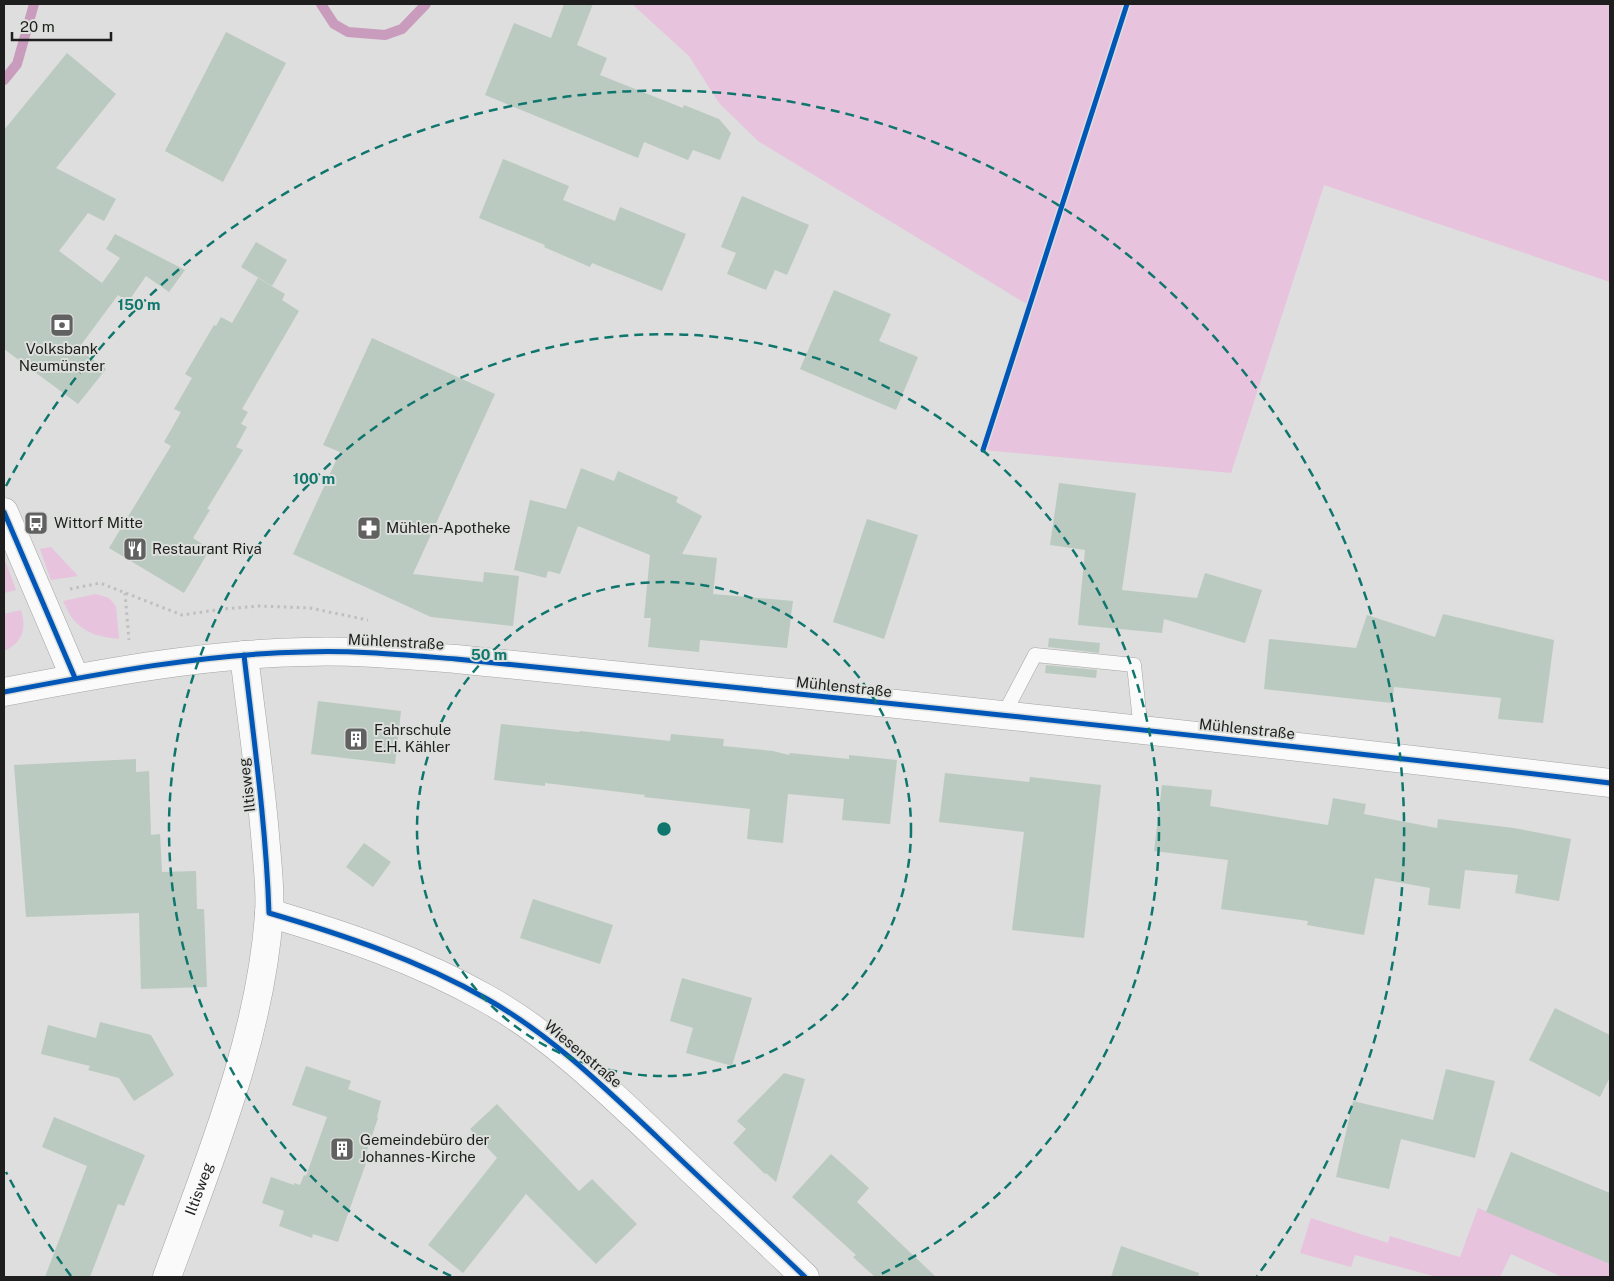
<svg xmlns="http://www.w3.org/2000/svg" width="1614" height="1281" font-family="'Public Sans',sans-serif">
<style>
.green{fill:#e8c3de}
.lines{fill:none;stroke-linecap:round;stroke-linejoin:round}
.stream{stroke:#c99bbc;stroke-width:10}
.building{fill:#bbcac0}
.lane-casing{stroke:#a3a4a3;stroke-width:15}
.street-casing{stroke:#a3a4a3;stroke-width:29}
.secondary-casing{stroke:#a3a4a3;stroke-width:29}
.path{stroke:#bebfbe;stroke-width:3;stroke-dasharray:2.5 4;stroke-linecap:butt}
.lane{stroke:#fafafa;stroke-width:14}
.street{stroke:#fafafa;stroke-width:28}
.secondary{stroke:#fafafa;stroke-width:28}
.cycleway-casing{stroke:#dcdfdc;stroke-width:8}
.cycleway{stroke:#0057b8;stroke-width:5}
.ring{fill:none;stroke:#0f766e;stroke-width:2.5;stroke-dasharray:9 6}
.labels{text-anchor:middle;stroke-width:4;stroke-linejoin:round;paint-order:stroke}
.poi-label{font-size:15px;fill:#1d1e1d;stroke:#dcdfdc;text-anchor:start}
.street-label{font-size:15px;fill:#1d1e1d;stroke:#dcdfdc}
.centre{fill:#0f766e;stroke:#dcdfdc;stroke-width:2.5}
.ring-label{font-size:15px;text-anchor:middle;font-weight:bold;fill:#0f766e;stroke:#dcdfdc;stroke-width:4;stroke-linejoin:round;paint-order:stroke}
</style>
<rect width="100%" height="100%" fill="#dddedd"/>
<g class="green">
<polygon points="632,4 1610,4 1610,282 1324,185 1231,473 983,450 1030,306 758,141 719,103 689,56"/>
<polygon points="51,547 78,576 51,580 40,549"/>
<polygon points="4,558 16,590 4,593"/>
<path d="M 96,594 L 109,598 L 116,606 L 119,639 C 102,637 85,634 73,619 C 69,614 66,607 63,601 Z"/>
<path d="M 21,610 C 27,629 22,643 4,651 L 4,614 Z"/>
<polygon points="1478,1208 1610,1264 1610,1277 1562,1277 1511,1254 1500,1277 1437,1277 1355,1255 1351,1267 1300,1253 1311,1218 1388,1243 1390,1236 1460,1257"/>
</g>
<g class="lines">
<g class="stream">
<polyline points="321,4 334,24 348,32 385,35 402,29 426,4"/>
<polyline points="4,80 17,64 34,4"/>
</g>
</g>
<g class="building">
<polygon points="564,4 593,4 577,45 607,58 600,75 683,108 684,105 719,119 731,133 720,160 693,150 688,160 644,142 638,158 485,95 514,23 551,38"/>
<polygon points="226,32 286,63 223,182 165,151"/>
<polygon points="67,53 116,94 56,168 116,199 104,221 88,213 59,251 102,283 120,258 106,249 115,234 185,270 169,292 146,276 128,302 118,295 78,349 106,369 78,404 4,349 4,130"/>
<polygon points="503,159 569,186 563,200 615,221 620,207 686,234 662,291 592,263 590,267 544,247 545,245 479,218"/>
<polygon points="742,196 809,225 787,275 775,270 766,290 727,274 736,253 721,247"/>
<polygon points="256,242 287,260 272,286 241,267"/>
<polygon points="258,278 285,294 282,300 299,311 242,409 248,412 241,424 247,427 236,447 243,450 207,509 210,510 193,538 210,549 184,593 109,548 171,446 164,442 181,412 174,409 192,378 185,374 214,325 216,326 221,317 232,323"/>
<polygon points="834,290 891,314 879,341 918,357 896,410 800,369"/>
<polygon points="372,338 495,394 413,574 483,582 484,572 519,576 513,626 431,617 293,554 340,452 323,445"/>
<polygon points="581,468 614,481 618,471 678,497 676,502 702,516 682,554 717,558 713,594 793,601 787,648 700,640 699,652 648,647 651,618 644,618 650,555 578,526 560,574 548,571 546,578 514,570 530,500 566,509"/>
<polygon points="1059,483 1136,493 1122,590 1197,598 1205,573 1262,590 1245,643 1164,619 1162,633 1078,625 1085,550 1050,545"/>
<polygon points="867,519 918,535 884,639 833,622"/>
<polygon points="1443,614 1554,640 1543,723 1498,719 1501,698 1394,687 1392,703 1264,689 1269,639 1356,648 1367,615 1435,637"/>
<polygon points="1049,638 1100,643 1099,653 1048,647"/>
<polygon points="1046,665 1097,670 1096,678 1045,673"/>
<polygon points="318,701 401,711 395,764 311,754"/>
<polygon points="501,724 579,732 580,731 670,741 671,734 724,739 723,746 773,751 789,755 790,753 849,759 849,755 897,760 890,824 842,820 844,799 788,794 783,843 747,839 750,809 644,797 645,795 545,783 545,786 494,780"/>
<polygon points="136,759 136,772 149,771 151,835 160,834 162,872 196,871 197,909 204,909 207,987 141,989 139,913 26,917 14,765"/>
<polygon points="945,773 1029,782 1030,777 1101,785 1084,938 1012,930 1024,832 939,822"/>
<polygon points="1162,785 1212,790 1210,806 1328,825 1333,798 1366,804 1364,814 1437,828 1438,819 1514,828 1571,839 1559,901 1515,893 1518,875 1465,870 1460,909 1428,905 1430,888 1375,878 1364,935 1307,925 1308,921 1221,909 1228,860 1154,851"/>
<polygon points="364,843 391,862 373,887 346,867"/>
<polygon points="533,899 613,925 600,964 520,938"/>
<polygon points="682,978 752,998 732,1066 686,1053 693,1028 670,1021"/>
<polygon points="1555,1008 1610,1035 1610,1077 1600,1097 1529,1060"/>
<polygon points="100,1022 151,1035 174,1075 134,1101 119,1078 88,1070 90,1066 41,1054 48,1025 96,1038"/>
<polygon points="306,1066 351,1081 348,1089 381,1101 377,1117 378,1118 363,1162 366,1163 338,1242 313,1234 312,1238 279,1226 284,1211 262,1203 271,1177 294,1185 294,1183 300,1185 304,1175 306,1176 327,1117 292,1105"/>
<polygon points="1446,1069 1495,1081 1475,1158 1401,1139 1389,1189 1336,1177 1353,1101 1433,1120"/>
<polygon points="784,1073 805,1079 776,1182 766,1173 765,1174 733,1143 746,1129 737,1121"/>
<polygon points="497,1104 579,1191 592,1179 637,1224 596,1264 526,1194 463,1273 428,1245 497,1158 470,1129"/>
<polygon points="54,1117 145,1155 124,1206 118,1204 90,1277 45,1277 87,1166 42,1147"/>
<polygon points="1511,1152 1610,1193 1610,1264 1486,1212"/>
<polygon points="831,1154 869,1188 857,1202 936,1277 875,1277 853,1257 856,1255 792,1197"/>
<polygon points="1121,1246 1199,1273 1198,1277 1111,1277"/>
</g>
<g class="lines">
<g class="lane-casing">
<polyline id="lane" points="1003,716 1035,655 1134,665 1141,731"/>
</g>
<g class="street-casing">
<g id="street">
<path d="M 269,913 C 344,935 418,960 487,999 C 551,1035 604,1087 657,1137 C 706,1184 756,1230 805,1277"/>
<path id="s1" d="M 167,1277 C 209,1161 260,1039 269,915 C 271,889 267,861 265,835 C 260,775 251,715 244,655"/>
</g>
</g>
<g class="secondary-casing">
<g id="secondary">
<polyline points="4,512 75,678"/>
<path d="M 4,692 C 103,673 203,654 304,652 C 355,650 405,655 456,659 C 841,698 1226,737 1610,783"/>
</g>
</g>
<g class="path">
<polyline points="70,589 100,583 182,615 223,609 260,606 310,608 368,620"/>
<polyline points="125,593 129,640"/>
</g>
<use href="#lane" class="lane"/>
<use href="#street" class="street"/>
<use href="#secondary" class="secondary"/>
<g class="cycleway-casing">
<g id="cycleway">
<polyline points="983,450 1127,4"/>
<polyline points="4,512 75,678"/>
<path d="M 244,655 C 254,741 266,826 269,913 C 344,935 418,960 487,999 C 551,1035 604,1087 657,1137 C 706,1184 756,1230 805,1277"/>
<path d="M 4,692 C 103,673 203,654 304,652 C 355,650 405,655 456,659 C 841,698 1226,737 1610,783"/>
</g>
</g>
<use href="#cycleway" class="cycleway"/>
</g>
<g class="ring">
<circle cx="664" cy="829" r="247"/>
<path d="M451 1276A495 495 0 1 1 877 1276"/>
<path d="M71 1276A742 742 0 0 1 6 1172M6 486A742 742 0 1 1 1257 1276"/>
</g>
<defs>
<g id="bank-square" transform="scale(1.25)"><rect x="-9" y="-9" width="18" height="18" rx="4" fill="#606160" stroke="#dcdfdc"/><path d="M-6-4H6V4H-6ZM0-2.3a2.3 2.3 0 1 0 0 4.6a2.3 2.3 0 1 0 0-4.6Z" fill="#fff"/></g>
<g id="bus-square" transform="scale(1.25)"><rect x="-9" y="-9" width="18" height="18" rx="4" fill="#606160" stroke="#dcdfdc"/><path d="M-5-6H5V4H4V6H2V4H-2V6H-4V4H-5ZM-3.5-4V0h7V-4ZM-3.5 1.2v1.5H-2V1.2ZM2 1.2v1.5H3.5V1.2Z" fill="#fff"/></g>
<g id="pharmacy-square" transform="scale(1.25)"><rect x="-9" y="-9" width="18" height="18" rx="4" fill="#606160" stroke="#dcdfdc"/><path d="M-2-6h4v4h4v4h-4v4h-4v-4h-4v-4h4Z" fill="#fff"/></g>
<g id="restaurant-square" transform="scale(1.25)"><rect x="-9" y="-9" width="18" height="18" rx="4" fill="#606160" stroke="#dcdfdc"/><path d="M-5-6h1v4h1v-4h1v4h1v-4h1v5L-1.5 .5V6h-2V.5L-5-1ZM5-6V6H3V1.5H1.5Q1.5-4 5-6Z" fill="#fff"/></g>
<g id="building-square" transform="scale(1.25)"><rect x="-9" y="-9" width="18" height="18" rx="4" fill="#606160" stroke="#dcdfdc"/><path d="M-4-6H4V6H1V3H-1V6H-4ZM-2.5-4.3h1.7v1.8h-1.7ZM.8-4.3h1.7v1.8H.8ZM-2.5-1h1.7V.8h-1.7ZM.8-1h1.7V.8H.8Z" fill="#fff"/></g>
</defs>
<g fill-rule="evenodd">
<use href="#bank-square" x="62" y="325"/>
<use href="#bus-square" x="36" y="523"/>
<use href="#pharmacy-square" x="369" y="528"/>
<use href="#restaurant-square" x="135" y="549"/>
<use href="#building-square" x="356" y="739"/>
<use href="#building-square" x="342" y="1149"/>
</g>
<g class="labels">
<g class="poi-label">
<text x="62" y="354" text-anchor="middle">Volksbank<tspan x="62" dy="17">Neumünster</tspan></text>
<text x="54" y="528">Wittorf Mitte</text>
<text x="386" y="533">Mühlen-Apotheke</text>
<text x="152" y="554">Restaurant Riva</text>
<text x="374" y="735">Fahrschule<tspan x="374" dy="17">E.H. Kähler</tspan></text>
<text x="360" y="1145">Gemeindebüro der<tspan x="360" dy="17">Johannes-Kirche</tspan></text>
</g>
<g class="street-label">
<text transform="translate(396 642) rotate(3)" y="5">Mühlenstraße</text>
<text transform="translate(844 687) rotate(6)" y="5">Mühlenstraße</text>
<text transform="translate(1247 729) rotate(6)" y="5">Mühlenstraße</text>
<text transform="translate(247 785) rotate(-97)" y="5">Iltisweg</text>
<text transform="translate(583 1054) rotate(40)" y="5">Wiesenstraße</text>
<text dy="5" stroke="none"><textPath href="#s1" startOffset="94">Iltisweg</textPath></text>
</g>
</g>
<circle cx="664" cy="829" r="8" class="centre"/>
<g class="ring-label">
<text x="139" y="310">150 m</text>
<text x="314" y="484">100 m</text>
<text x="489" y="660">50 m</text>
</g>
<rect width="1614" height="1281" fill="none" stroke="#1d1e1d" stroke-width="10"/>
<path d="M12 32v8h99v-8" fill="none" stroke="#1d1e1d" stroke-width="2.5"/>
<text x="20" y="32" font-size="15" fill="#1d1e1d" stroke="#dcdfdc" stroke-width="4" paint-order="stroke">20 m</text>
</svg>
